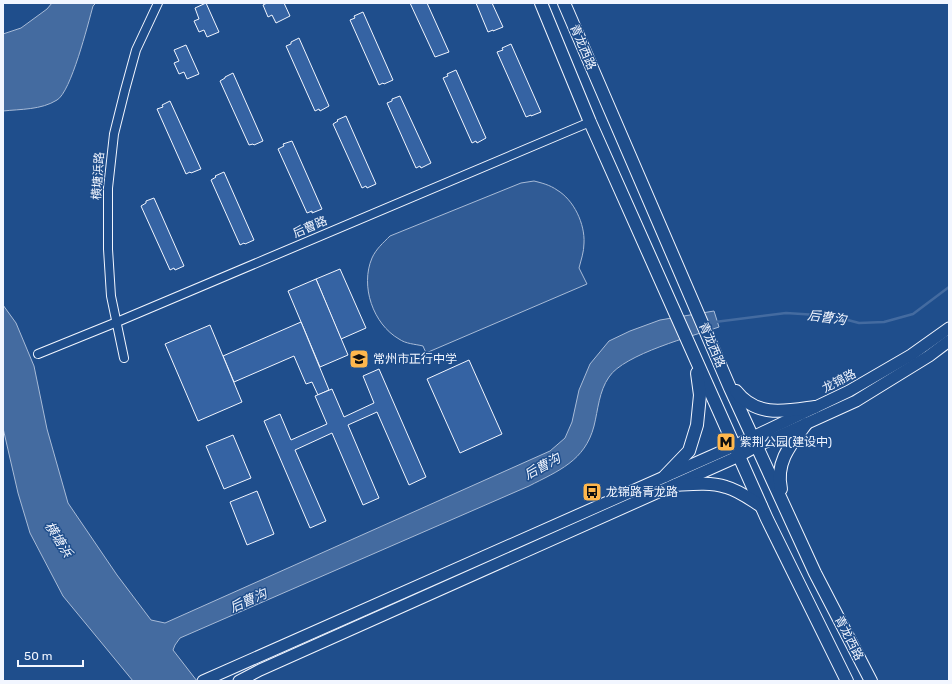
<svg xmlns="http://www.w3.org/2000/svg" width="952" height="684" font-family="Rubik,'Noto Sans SC',sans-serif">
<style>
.green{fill:#305b95;stroke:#a8bbd7}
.water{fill:#446ba0;stroke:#a8bbd7}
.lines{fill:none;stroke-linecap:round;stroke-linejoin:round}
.stream{stroke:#446ba0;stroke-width:2.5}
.building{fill:#3563a3;stroke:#f2f6ff}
.minor-casing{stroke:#f2f6ff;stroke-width:10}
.secondary-casing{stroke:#f2f6ff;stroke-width:13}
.primary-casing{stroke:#f2f6ff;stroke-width:14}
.minor{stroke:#1f4e8c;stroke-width:8}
.secondary{stroke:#1f4e8c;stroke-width:11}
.primary{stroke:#1f4e8c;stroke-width:12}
.labels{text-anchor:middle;stroke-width:3;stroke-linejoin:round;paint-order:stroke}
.street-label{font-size:12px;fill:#f2f6ff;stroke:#1f4e8c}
.poi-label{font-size:12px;fill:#f2f6ff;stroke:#1f4e8c;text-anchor:start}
.water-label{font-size:13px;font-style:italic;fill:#f2f6ff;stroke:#1f4e8c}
</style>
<rect width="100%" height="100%" fill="#1f4e8c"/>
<path class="green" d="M 534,181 C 542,183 550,185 557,190 C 574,200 585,224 584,243 C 584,252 581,260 579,268 L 587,284 L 426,353 L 423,346 C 415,344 406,344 399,339 C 373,324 360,286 372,258 C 376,249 383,243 390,236 L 521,183 Z"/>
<g class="water">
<path d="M 52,3 L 96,3 L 93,6 C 88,24 71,92 57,100 C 41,110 21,109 3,111 L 3,34 L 21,28 L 47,9 Z"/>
<path d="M 3,305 L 16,323 L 34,366 L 47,429 L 68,503 L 117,575 L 151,620 L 165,623 L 550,451 L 565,438 L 572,422 L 579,390 L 590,364 L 609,341 L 630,331 L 660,320 L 714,311 L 719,327 C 693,336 624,354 609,377 C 599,391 598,410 594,426 C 585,461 558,471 529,486 L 180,638 L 175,645 L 173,650 L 197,681 L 133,681 L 63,596 L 30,533 L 18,493 L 3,428 Z"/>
</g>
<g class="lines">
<polyline class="stream" points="715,322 786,313 833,316 859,323 884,322 913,314 949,287"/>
</g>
<g class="building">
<polygon points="206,3 219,32 207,37 204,30 199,32 194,21 199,19 195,8"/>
<polygon points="267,3 284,3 290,16 276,23 272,15 268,17 263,5"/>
<polygon points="410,3 427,3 449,52 435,57"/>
<polygon points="476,3 492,3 503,27 493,31 493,30 488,32"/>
<polygon points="363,12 393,80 384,84 383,83 379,85 350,20 355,18 354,16"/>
<polygon points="299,38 329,106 320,111 319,109 315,111 286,46 291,44 291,42"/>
<polygon points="511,44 541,112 531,116 531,115 526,117 497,52 503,50 502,48"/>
<polygon points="186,45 199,74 187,79 184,72 179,74 174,63 179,61 174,50"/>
<polygon points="456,70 486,138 477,143 476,141 472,143 443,78 448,76 447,74"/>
<polygon points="233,73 263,141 254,145 253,144 249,145 220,81 225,78 225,77"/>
<polygon points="400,96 431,163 421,168 420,166 416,168 387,103 392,101 392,99"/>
<polygon points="170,101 201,169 191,173 190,172 186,174 157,109 163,107 162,105"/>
<polygon points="346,116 376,184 367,188 366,186 362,188 333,124 338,121 337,120"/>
<polygon points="292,141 322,209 312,213 312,211 307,213 278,149 284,146 283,144"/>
<polygon points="224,172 254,240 245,244 244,243 240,245 211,180 216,177 215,176"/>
<polygon points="154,198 184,266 175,270 174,268 170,270 141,206 146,203 146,201"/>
<polygon points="340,269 366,328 341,339 316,279"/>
<polygon points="316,279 348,355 320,367 288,291"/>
<polygon points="301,322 329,390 318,395 312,382 306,384 294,356 234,382 223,356"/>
<polygon points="210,325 242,402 198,421 165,344"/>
<polygon points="469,360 502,434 460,453 427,379"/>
<polygon points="379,369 426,477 409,485 377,412 348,425 379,498 363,505 332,433 295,450 326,521 310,528 264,421 280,414 291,440 327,424 315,396 332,389 344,417 374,403 363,376"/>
<polygon points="233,435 251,478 224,489 206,446"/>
<polygon points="257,491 274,534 247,545 230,502"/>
</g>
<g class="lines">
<g class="minor-casing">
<g id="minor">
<polyline points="38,354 117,322 590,122"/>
<polyline points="124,358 111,296 108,249 108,188 114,134 125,90 136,50 158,3"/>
</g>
</g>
<g class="secondary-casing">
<g id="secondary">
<polyline points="203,681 734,446 849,391 911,355 949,328"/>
<polyline points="239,681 260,670 739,456 757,446 856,401 929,356 949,341"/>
</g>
</g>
<g class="primary-casing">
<g id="primary">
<polyline points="541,3 590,122 767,519 847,681"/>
<polyline points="564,3 730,388 815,573 871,681"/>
<path d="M 736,391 C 757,418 786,411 815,407"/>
<polyline points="665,476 689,451 697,425 700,395 697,373"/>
<path d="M 676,485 C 692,484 710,482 726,487 C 738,490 750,499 761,506"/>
<path d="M 781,489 C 775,462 791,444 806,424"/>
</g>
</g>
<use href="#minor" class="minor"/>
<use href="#secondary" class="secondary"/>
<use href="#primary" class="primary"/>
</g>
<defs>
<g id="school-square" transform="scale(1)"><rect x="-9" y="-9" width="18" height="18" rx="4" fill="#ffb74d" stroke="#1f4e8c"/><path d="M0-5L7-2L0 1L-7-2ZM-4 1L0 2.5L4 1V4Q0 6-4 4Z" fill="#111"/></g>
<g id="metro-square" transform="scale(1)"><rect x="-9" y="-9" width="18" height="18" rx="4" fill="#ffb74d" stroke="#1f4e8c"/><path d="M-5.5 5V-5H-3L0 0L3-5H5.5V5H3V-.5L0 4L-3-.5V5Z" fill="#111"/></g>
<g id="bus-square" transform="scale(1)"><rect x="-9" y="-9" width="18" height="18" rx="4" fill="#ffb74d" stroke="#1f4e8c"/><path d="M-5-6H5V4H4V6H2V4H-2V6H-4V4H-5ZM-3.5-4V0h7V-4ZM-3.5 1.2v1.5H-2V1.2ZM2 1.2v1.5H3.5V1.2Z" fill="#111"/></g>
</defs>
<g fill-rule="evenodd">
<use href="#school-square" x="359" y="359"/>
<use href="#metro-square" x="726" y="442"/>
<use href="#bus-square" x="592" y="492"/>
</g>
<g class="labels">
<g class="street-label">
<text transform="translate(583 47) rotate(67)" y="4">青龙西路</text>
<text transform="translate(98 176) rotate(-86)" y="4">横塘浜路</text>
<text transform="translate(310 227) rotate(-23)" y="4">后曹路</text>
<text transform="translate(712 345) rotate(67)" y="4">青龙西路</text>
<text transform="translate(839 381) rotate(-27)" y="4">龙锦路</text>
<text transform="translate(849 638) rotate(63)" y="4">青龙西路</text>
</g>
<g class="poi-label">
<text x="373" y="363">常州市正行中学</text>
<text x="740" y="446">紫荆公园(建设中)</text>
<text x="606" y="496">龙锦路青龙路</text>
</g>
<g class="water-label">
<text transform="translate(827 317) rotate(8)" y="5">后曹沟</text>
<text transform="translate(542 466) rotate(-29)" y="5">后曹沟</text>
<text transform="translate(59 539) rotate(57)" y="5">横塘浜</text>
<text transform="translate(248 600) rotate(-24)" y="5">后曹沟</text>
</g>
</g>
<rect width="952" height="684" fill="none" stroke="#f2f6ff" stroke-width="8"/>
<path d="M18 660v6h65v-6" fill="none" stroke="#f2f6ff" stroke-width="2"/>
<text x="24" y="660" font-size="12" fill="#f2f6ff" stroke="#1f4e8c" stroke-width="3" paint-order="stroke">50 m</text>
</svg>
